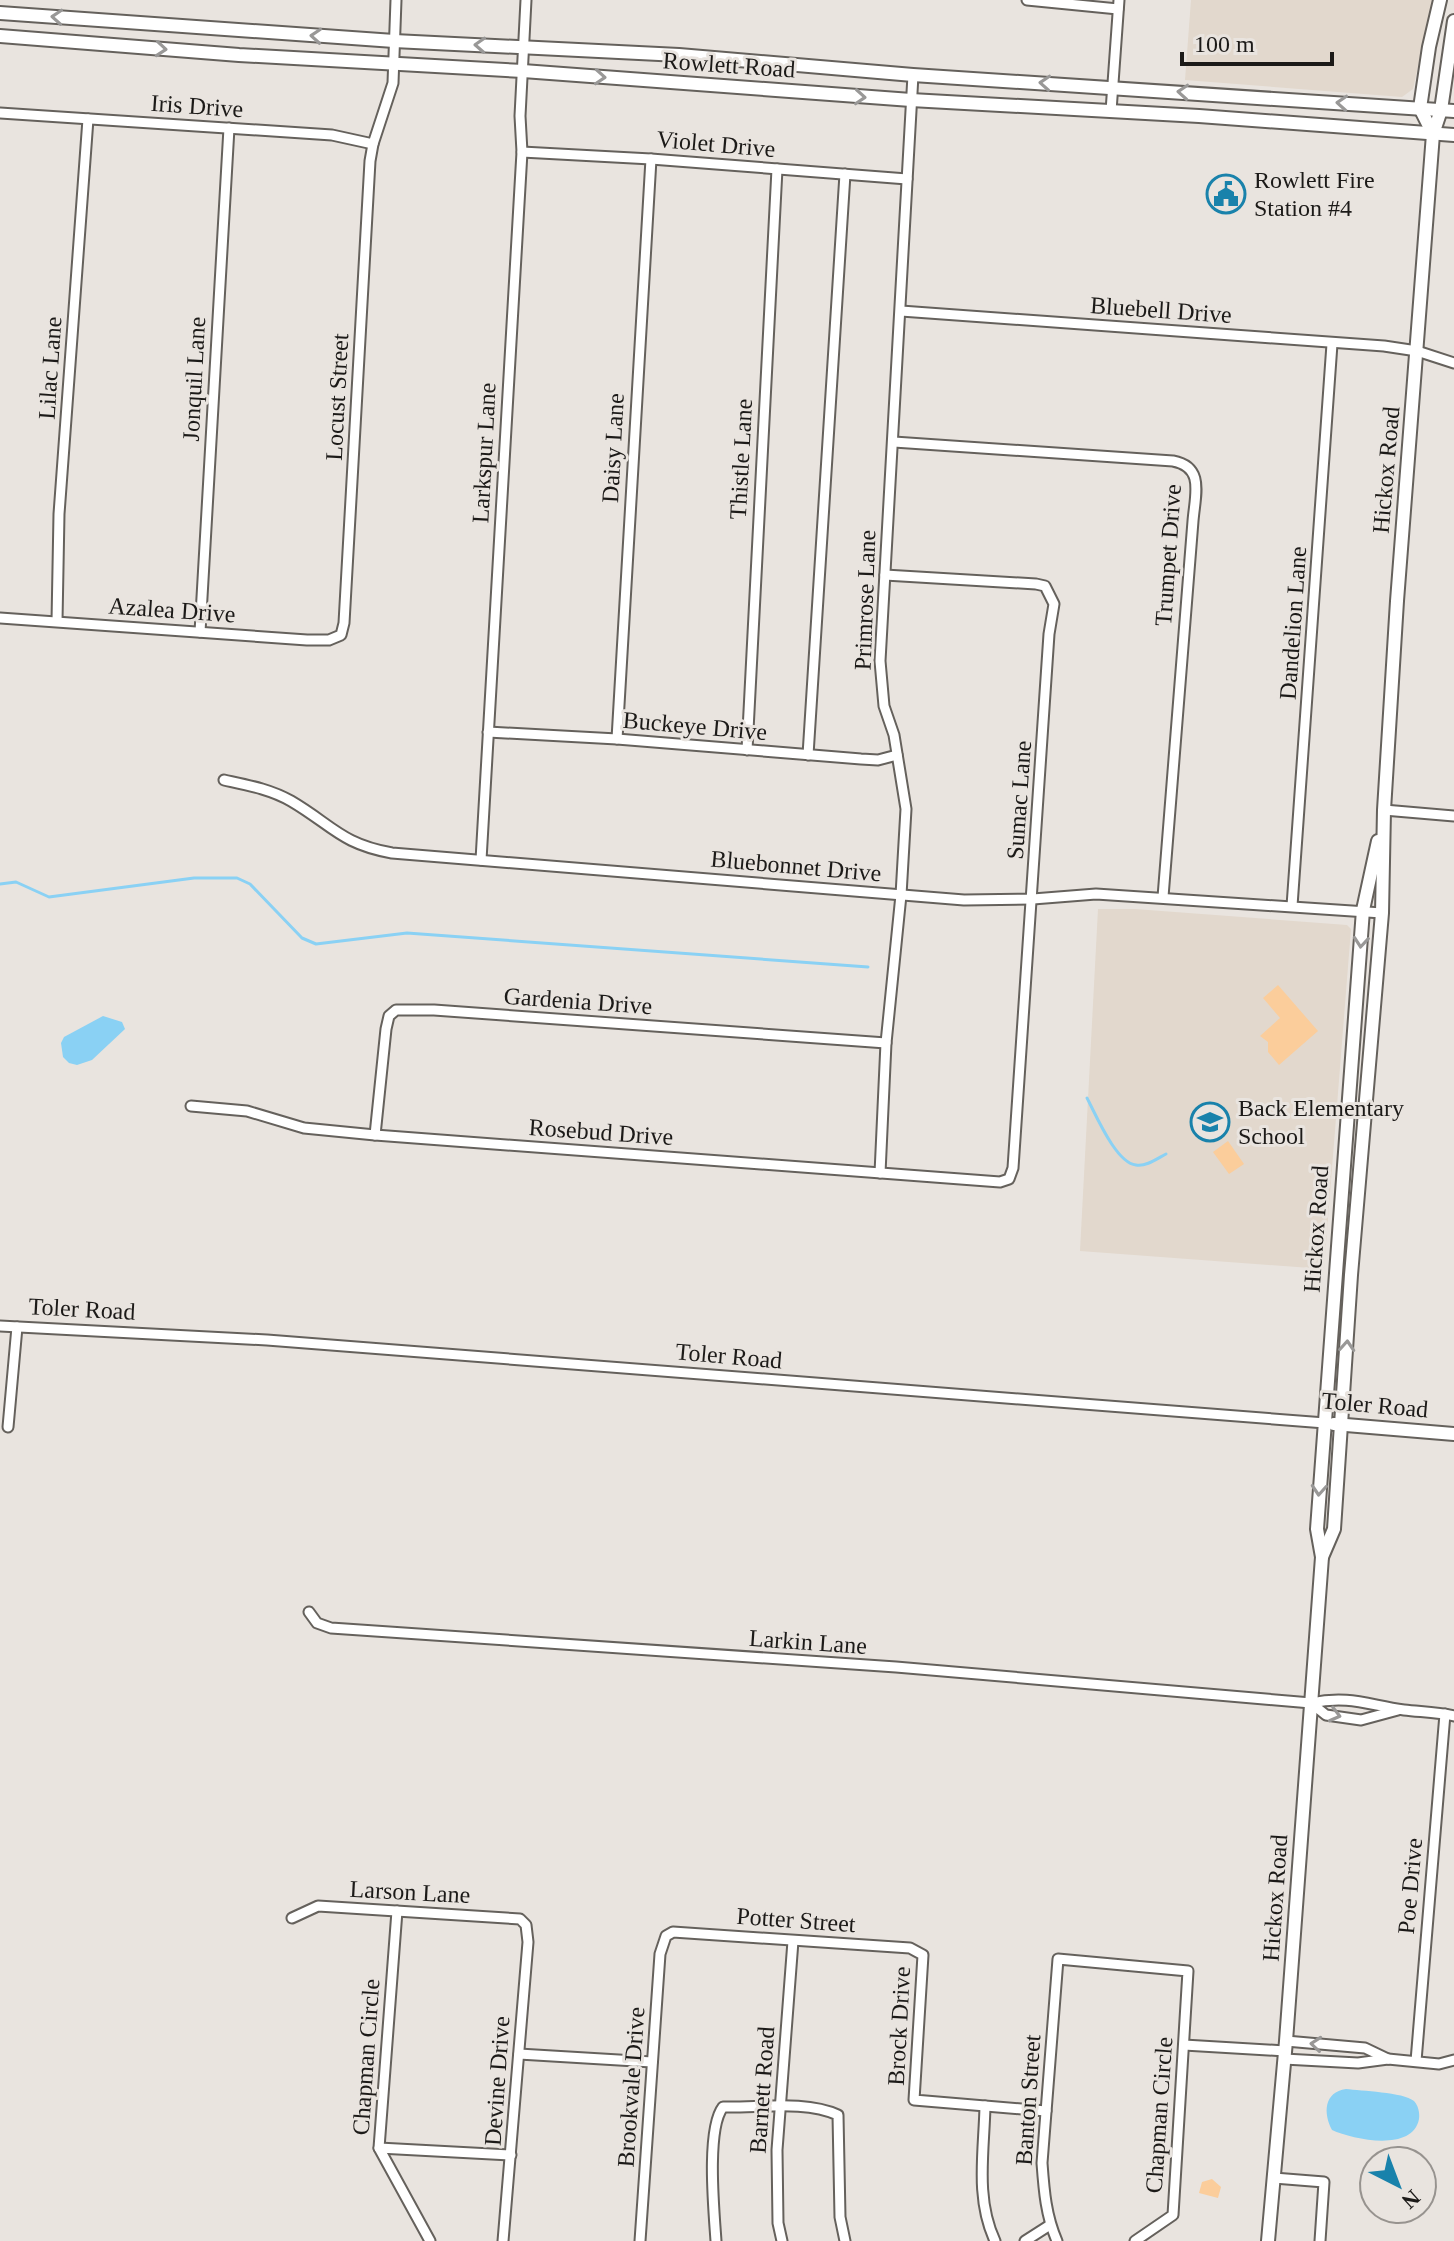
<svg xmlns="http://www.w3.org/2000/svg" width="1454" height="2241" font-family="'Times New Roman',serif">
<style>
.built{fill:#e2d8cd}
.green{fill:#fbcd9b}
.water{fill:#8ad1f4}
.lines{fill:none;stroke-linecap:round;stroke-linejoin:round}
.stream{stroke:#8ad1f4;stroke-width:3}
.street-casing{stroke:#65615c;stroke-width:13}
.secondary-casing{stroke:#65615c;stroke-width:16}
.street{stroke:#fff;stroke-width:9}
.secondary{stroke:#fff;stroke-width:12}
.oneway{stroke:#999897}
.labels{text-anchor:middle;stroke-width:6;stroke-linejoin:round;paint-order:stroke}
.street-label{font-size:24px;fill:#1c1a18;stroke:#e9e4df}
.poi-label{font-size:24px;fill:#1c1a18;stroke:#e9e4df;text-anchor:start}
</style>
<rect width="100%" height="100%" fill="#e9e4df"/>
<g class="built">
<polygon points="1191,0 1433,0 1413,89 1402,97 1185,80"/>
<polygon points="1098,909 1135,909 1347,925 1351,929 1324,1269 1080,1251"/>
</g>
<g class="green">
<polygon points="1278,985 1318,1031 1279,1065 1268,1052 1268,1042 1260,1036 1280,1018 1263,998"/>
<polygon points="1228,1141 1244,1164 1229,1174 1213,1152"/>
<polygon points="1212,2179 1221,2187 1218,2198 1199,2193 1202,2182"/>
</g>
<g class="water">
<polygon points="103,1016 122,1022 125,1029 92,1060 77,1065 69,1063 63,1057 61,1043 64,1037"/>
<path d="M 1346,2089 C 1361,2091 1403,2092 1414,2101 C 1418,2105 1420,2113 1419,2119 C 1413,2152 1354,2140 1332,2130 C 1323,2113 1324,2092 1346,2089 Z"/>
</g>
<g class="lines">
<g class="stream">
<polyline points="0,884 16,882 49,897 194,878 237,878 250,884 302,938 316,944 407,933 868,967"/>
<path d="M 1087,1098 C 1096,1115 1116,1163 1136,1165 C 1146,1167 1158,1158 1166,1154"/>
</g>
<g class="street-casing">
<g id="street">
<polyline points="1027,0 1118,9"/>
<polyline points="1111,111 1119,0"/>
<polyline points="0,113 332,135 373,144"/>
<polyline points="522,152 651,159 907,179"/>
<polyline points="901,311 1384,346 1417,351 1454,363"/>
<path d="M 894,442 L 1173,461 C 1205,467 1195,495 1193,521 L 1163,897"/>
<polyline points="0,618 307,640 329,640 341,635 344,623 370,161 373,144 393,83 396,0"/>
<polyline points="57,621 59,514 88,119"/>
<polyline points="200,632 229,128"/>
<polyline points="488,732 617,739 861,759 878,760 897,755"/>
<polyline points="617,739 651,159"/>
<polyline points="747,750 777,169"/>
<polyline points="808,755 845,174"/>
<path d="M 224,780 C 247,785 270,789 291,801 C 332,825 341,844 392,853 L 964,900 L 1033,899 L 1096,894 L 1382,913"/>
<polyline points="1384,810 1454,816"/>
<polyline points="481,860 522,152 520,116 526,0"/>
<polyline points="1292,906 1332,344"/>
<polyline points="191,1106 247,1111 304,1128 375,1135 1000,1182 1009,1179 1013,1168 1049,634 1054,604 1045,586 1036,584 885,575"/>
<polyline points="375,1135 386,1029 389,1016 396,1010 434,1010 886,1043"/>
<polyline points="880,1173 886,1043 901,895 906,809 894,735 884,706 880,661 913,75"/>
<polyline points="0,1326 267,1340 1325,1423"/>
<polyline points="8,1427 17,1327"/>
<path d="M 309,1612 L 317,1623 L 331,1628 L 896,1667 L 1311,1703 C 1349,1695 1368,1705 1404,1710 C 1421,1712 1438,1712 1454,1716"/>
<polyline points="1311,1703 1326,1715 1361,1720 1398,1710"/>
<polyline points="397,1911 379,2148 430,2241"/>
<polyline points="292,1918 318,1906 506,1918 520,1919 526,1925 528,1942 503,2241"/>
<polyline points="1286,2041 1365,2048 1388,2059"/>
<polyline points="1184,2045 1285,2051"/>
<polyline points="519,2054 652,2062"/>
<polyline points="1284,2059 1358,2063 1388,2059 1439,2064 1454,2060"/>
<polyline points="1416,2061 1445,1714"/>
<path d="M 985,2106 C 984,2152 975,2198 995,2241"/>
<polyline points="379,2148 511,2155"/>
<polyline points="1274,2178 1324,2182 1320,2241"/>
<polyline points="640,2241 660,1954 666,1936 673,1932 910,1948 923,1955 914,2100 1046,2111"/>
<path d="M 716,2241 C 714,2211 706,2129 723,2107 C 759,2108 805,2100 838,2115 L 840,2217 L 845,2241"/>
<polyline points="782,2241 778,2223 777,2150 793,1941"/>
<polyline points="1025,2241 1050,2225"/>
<path d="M 1057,2241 C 1046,2216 1044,2191 1042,2163 L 1058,1959 L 1188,1971 L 1173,2215 L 1135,2241"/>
</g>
</g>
<g class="secondary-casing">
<g id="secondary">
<polyline points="0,13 394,41 679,55 913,75 1454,111"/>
<polyline points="0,36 239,55 523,71 911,100 1199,116 1454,135"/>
<polyline points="1433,134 1420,108 1429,47 1440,0"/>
<polyline points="1334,1424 1454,1434"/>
<polyline points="1322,1557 1334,1529 1351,1275 1382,913 1384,810 1397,601 1433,134 1441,110 1454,21"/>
<polyline points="1268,2241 1286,2041 1322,1557 1317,1529 1363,910 1378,841"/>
</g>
</g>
<use href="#street" class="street"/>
<use href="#secondary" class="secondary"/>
</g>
<defs><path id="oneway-chevron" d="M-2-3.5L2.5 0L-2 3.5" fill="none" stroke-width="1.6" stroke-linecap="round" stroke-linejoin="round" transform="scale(2)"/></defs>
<g class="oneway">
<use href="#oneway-chevron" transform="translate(57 17) rotate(-176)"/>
<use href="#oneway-chevron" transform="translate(316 36) rotate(-176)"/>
<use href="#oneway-chevron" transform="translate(480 45) rotate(-177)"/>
<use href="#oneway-chevron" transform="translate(161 49) rotate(5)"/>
<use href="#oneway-chevron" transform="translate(600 77) rotate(4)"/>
<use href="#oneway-chevron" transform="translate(1045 83) rotate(-176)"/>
<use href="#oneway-chevron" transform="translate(1183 92) rotate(-176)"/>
<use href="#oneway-chevron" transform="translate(860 97) rotate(4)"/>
<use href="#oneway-chevron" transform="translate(1342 103) rotate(-176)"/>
<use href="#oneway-chevron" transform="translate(1361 942) rotate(95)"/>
<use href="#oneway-chevron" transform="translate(1347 1346) rotate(-86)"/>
<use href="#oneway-chevron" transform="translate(1319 1490) rotate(94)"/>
<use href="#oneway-chevron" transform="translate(1335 1715) rotate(14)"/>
<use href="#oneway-chevron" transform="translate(1316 2044) rotate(-175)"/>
</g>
<defs>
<g id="civic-ring" transform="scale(2)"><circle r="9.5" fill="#e9e4df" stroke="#1982ab" stroke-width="1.5"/><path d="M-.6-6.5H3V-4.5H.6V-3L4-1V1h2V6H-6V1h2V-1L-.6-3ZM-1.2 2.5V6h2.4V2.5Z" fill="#1982ab"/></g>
<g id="school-ring" transform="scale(2)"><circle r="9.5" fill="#e9e4df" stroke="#1982ab" stroke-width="1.5"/><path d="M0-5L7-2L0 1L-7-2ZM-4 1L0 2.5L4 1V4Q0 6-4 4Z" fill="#1982ab"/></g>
</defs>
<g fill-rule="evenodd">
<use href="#civic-ring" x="1226" y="194"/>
<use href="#school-ring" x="1210" y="1122"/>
</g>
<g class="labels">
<g class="street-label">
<text transform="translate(729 65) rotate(4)" y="8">Rowlett Road</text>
<text transform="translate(197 106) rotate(4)" y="8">Iris Drive</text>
<text transform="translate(716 144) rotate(5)" y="8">Violet Drive</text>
<text transform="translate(1161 310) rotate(4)" y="8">Bluebell Drive</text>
<text transform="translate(50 368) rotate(-86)" y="8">Lilac Lane</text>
<text transform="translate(194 379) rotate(-87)" y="8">Jonquil Lane</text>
<text transform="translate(337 397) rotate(-87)" y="8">Locust Street</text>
<text transform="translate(613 448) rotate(-87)" y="8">Daisy Lane</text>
<text transform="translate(484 453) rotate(-87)" y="8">Larkspur Lane</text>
<text transform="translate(741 459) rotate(-87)" y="8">Thistle Lane</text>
<text transform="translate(1386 470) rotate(-85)" y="8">Hickox Road</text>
<text transform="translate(1168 555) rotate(-86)" y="8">Trumpet Drive</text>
<text transform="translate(865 600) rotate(-88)" y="8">Primrose Lane</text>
<text transform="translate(172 610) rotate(4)" y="8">Azalea Drive</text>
<text transform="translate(1293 623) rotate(-86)" y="8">Dandelion Lane</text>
<text transform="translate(695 726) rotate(5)" y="8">Buckeye Drive</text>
<text transform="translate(1019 800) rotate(-86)" y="8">Sumac Lane</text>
<text transform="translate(796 866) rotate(5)" y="8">Bluebonnet Drive</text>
<text transform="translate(578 1001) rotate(4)" y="8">Gardenia Drive</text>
<text transform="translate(601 1132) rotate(4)" y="8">Rosebud Drive</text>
<text transform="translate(1316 1229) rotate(-86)" y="8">Hickox Road</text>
<text transform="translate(82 1309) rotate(3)" y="8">Toler Road</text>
<text transform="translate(729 1356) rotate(5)" y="8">Toler Road</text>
<text transform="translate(1375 1405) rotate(5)" y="8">Toler Road</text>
<text transform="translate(808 1642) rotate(4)" y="8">Larkin Lane</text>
<text transform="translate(1410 1886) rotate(-85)" y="8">Poe Drive</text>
<text transform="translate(410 1892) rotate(3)" y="8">Larson Lane</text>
<text transform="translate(1275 1898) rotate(-86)" y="8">Hickox Road</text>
<text transform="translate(796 1920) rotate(4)" y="8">Potter Street</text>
<text transform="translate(899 2026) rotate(-87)" y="8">Brock Drive</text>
<text transform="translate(366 2057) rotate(-86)" y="8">Chapman Circle</text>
<text transform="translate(497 2081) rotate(-86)" y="8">Devine Drive</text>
<text transform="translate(631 2087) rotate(-86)" y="8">Brookvale Drive</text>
<text transform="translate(762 2090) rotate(-86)" y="8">Barnett Road</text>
<text transform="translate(1028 2100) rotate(-86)" y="8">Banton Street</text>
<text transform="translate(1159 2115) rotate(-86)" y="8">Chapman Circle</text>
</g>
<g class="poi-label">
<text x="1254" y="188">Rowlett Fire<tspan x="1254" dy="28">Station #4</tspan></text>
<text x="1238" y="1116">Back Elementary<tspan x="1238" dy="28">School</tspan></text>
</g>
</g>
<g transform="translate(1398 2185) rotate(138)"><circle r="38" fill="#e9e4df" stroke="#97938f" stroke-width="2"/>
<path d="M0-6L14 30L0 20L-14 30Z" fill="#1982ab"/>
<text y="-12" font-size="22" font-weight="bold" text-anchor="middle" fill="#1c1a18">N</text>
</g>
<path d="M1182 52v12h150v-12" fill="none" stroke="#1c1a18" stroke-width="4"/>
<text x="1194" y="52" font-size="24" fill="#1c1a18" stroke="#e9e4df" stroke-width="6" paint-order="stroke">100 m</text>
</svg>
